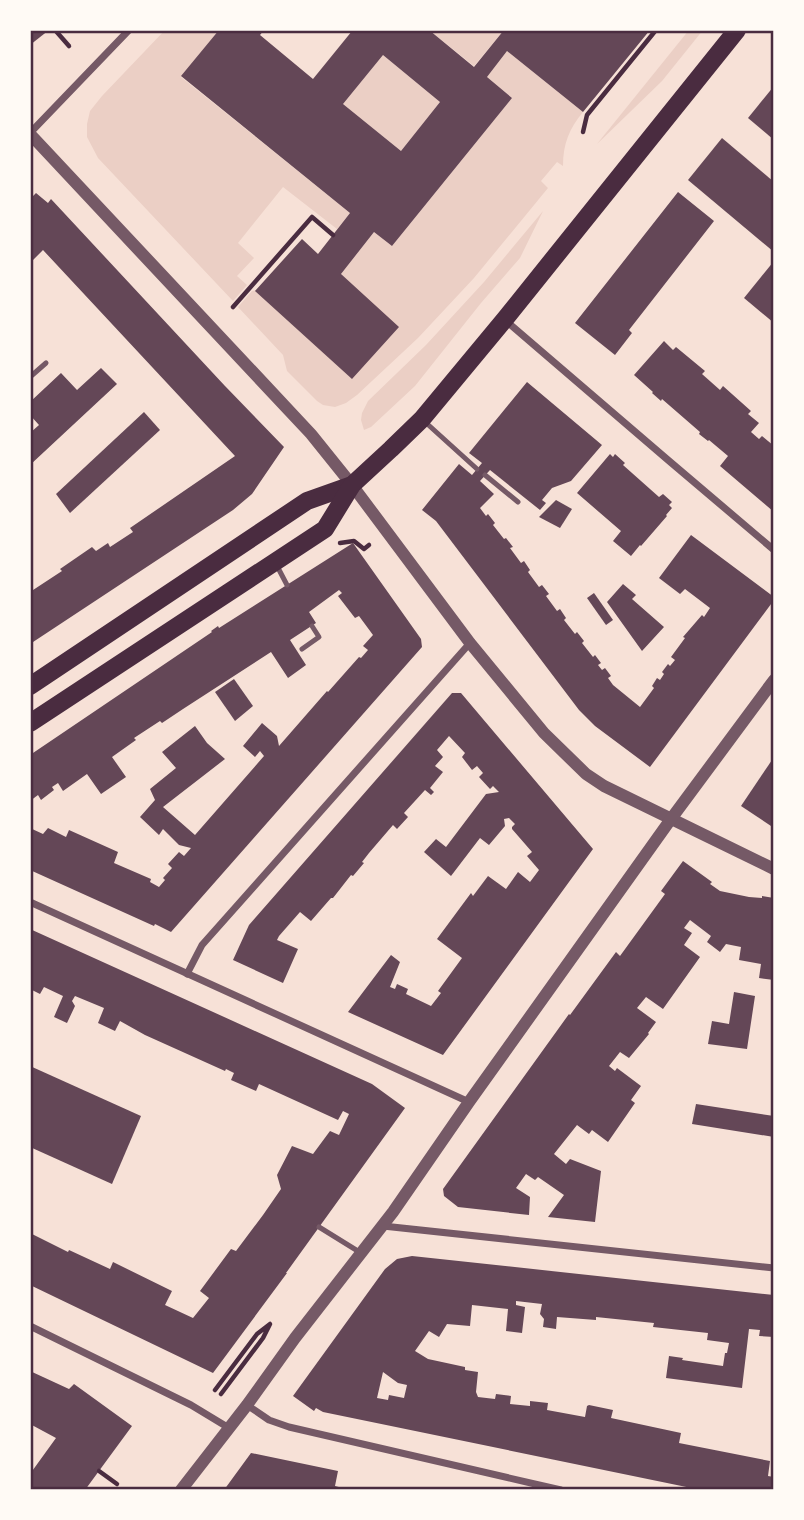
<svg xmlns="http://www.w3.org/2000/svg" width="804" height="1520" font-family="Commissioner,sans-serif">
<style>
.green{fill:#ebcfc5}
.building{fill:#644757;fill-rule:evenodd}
.lines{fill:none;stroke-linecap:round;stroke-linejoin:round}
.path{stroke:#4a2c40;stroke-width:4.5}
.service{stroke:#755966;stroke-width:5}
.minor{stroke:#755966;stroke-width:7}
.tertiary{stroke:#755966;stroke-width:12}
.primary{stroke:#4a2c40;stroke-width:18}
.neatline{fill:none;stroke:#4a2c40;stroke-width:2.5}
</style>
<rect width="100%" height="100%" fill="#f7e1d7"/>
<g class="green">
<polygon points="165,30 219,30 181,77 350,213 337,229 283,187 238,243 254,258 237,276 247,285 233,301 98,158 87,137 87,124 90,111 102,96"/>
<polygon points="429,30 504,30 474,66"/>
<polygon points="689,30 703,30 662,81 597,144"/>
<path d="M 507,51 L 583,112 C 569,129 563,144 563,166 L 557,162 L 541,181 L 548,188 L 474,278 L 418,338 L 357,395 L 346,403 L 335,407 L 323,405 L 317,401 L 287,371 L 283,355 L 238,307 L 252,291 L 341,274 L 374,232 L 392,246 L 512,98 L 487,77 Z"/>
<polygon points="383,55 440,102 401,151 343,104"/>
<polygon points="543,211 520,258 481,303 415,386 371,427 364,430 361,420 362,413 368,401 426,345 484,282"/>
</g>
<g class="building">
<polygon points="30,30 49,30 30,45"/>
<path d="M 219,30 L 264,30 L 260,35 L 313,79 L 352,31 L 350,30 L 429,30 L 474,67 L 504,30 L 650,30 L 583,112 L 507,51 L 487,77 L 512,98 L 392,246 L 374,232 L 341,274 L 399,327 L 352,379 L 255,291 L 302,239 L 318,254 L 350,213 L 181,76 ZM 383,55 L 440,102 L 401,151 L 343,104 Z"/>
<polygon points="774,86 774,140 748,118"/>
<polygon points="722,138 774,182 774,252 688,180"/>
<polygon points="678,192 714,221 629,330 632,333 615,355 575,323"/>
<polygon points="36,193 48,203 51,199 225,386 284,447 252,494 233,510 30,644 30,592 62,571 60,569 92,547 96,551 108,543 110,547 133,532 130,528 235,456 43,250 30,263 30,199"/>
<polygon points="774,261 774,323 744,298"/>
<polygon points="664,341 673,350 676,347 705,371 702,374 720,390 723,386 751,411 748,414 759,423 751,432 759,439 762,436 774,446 774,512 720,466 728,456 709,440 708,441 699,434 700,432 662,399 661,401 652,393 653,392 634,375"/>
<polygon points="101,368 117,384 30,465 30,433 39,425 30,415 30,402 61,373 77,390"/>
<polygon points="527,382 602,445 571,481 552,488 542,500 546,503 540,510 490,470 480,481 494,494 480,508 486,516 488,514 495,523 493,525 504,539 506,538 513,547 510,548 521,563 524,561 530,570 528,572 539,587 542,585 549,594 546,596 557,611 560,609 566,618 564,620 575,634 577,632 584,641 582,643 593,657 595,655 601,663 598,665 602,670 605,668 611,676 608,678 613,685 640,707 654,688 652,686 657,678 660,680 664,674 662,672 668,664 670,666 675,660 671,657 685,638 683,637 702,615 704,617 710,608 685,589 680,594 659,578 691,535 774,597 774,600 650,767 595,726 579,710 436,521 422,510 459,464 472,475 482,463 469,453"/>
<polygon points="144,412 160,430 70,513 56,494"/>
<polygon points="610,454 613,457 615,454 625,463 623,465 659,497 663,494 672,502 669,505 672,508 666,515 667,516 641,546 640,545 631,556 613,541 621,531 577,493"/>
<polygon points="556,500 572,509 560,528 539,517"/>
<polygon points="353,543 421,639 422,647 171,932 155,924 154,926 30,870 30,828 43,834 48,828 66,837 69,830 118,852 114,863 151,879 150,882 159,887 165,880 163,878 172,868 168,864 179,852 184,856 191,848 179,845 163,829 159,835 140,817 155,800 150,789 176,768 162,752 195,726 207,743 225,759 163,807 195,835 264,756 260,751 255,757 243,746 262,723 277,736 279,746 327,691 328,692 359,657 361,658 368,650 363,646 373,635 359,616 355,618 338,596 342,593 339,590 309,612 316,623 290,640 306,665 288,678 271,652 183,709 162,723 160,721 134,738 136,740 112,757 126,777 101,794 87,774 63,791 58,783 52,787 54,790 41,800 38,795 30,801 30,755 212,632 211,631 218,626 219,628"/>
<polygon points="623,584 636,595 632,599 664,627 642,651 607,602"/>
<polygon points="594,593 613,620 606,625 587,598"/>
<polygon points="234,679 253,706 235,721 215,692"/>
<polygon points="452,693 461,693 593,849 443,1055 348,1012 391,955 400,962 390,987 395,989 397,984 408,989 406,994 431,1006 441,993 438,991 462,958 437,939 471,893 473,896 488,876 506,889 518,872 530,882 539,870 527,856 532,852 512,829 512,827 515,824 509,818 504,819 505,826 489,845 480,838 451,876 424,852 436,839 446,847 486,794 499,792 493,786 490,789 479,777 483,773 477,766 472,770 462,757 465,753 449,736 437,750 443,757 435,766 443,772 430,788 434,792 431,795 425,790 404,813 408,817 397,829 393,825 369,853 362,862 364,863 353,876 351,875 333,898 331,898 311,921 300,912 279,936 277,940 298,949 283,983 233,960 249,925"/>
<polygon points="774,757 774,828 741,806"/>
<polygon points="683,861 712,882 710,884 720,891 749,897 762,898 762,896 774,898 774,980 759,978 761,964 739,960 741,947 726,944 720,952 707,942 711,936 690,920 684,928 692,933 684,945 700,957 663,1009 646,997 637,1008 656,1022 648,1033 649,1034 629,1058 620,1052 609,1066 615,1071 617,1068 641,1086 631,1100 635,1103 608,1142 592,1130 589,1134 577,1125 554,1154 566,1164 570,1159 601,1171 595,1222 548,1217 564,1195 538,1177 535,1180 526,1174 516,1188 530,1197 529,1215 458,1207 444,1196 443,1189 569,1014 570,1015 616,952 620,956 665,894 661,891"/>
<polygon points="30,929 372,1084 405,1108 286,1273 287,1273 213,1373 30,1285 30,1233 68,1252 69,1250 110,1269 113,1262 172,1291 165,1305 193,1318 209,1298 200,1291 231,1249 236,1251 263,1215 281,1189 277,1175 292,1146 313,1154 330,1131 339,1135 349,1114 343,1111 338,1120 259,1084 256,1091 231,1080 234,1073 226,1069 225,1071 145,1035 120,1021 115,1031 98,1023 104,1008 75,996 72,1001 75,1006 67,1023 54,1017 63,996 44,987 40,994 30,989"/>
<polygon points="734,992 755,996 747,1049 708,1044 712,1021 729,1024"/>
<polygon points="30,1066 141,1116 112,1184 30,1147"/>
<polygon points="696,1104 774,1116 774,1137 692,1124"/>
<path d="M 412,1256 L 774,1295 L 774,1337 L 759,1336 L 760,1330 L 749,1329 L 742,1388 L 666,1378 L 669,1356 L 683,1358 L 682,1360 L 723,1366 L 725,1353 L 727,1353 L 729,1343 L 707,1340 L 708,1333 L 653,1327 L 654,1323 L 596,1317 L 596,1320 L 557,1317 L 556,1329 L 543,1327 L 544,1319 L 540,1314 L 542,1304 L 516,1301 L 516,1305 L 525,1307 L 522,1333 L 506,1331 L 508,1309 L 472,1305 L 470,1326 L 447,1324 L 439,1337 L 429,1331 L 415,1351 L 428,1359 L 465,1367 L 465,1370 L 478,1372 L 476,1392 L 478,1397 L 495,1399 L 496,1394 L 511,1396 L 510,1404 L 530,1406 L 530,1401 L 548,1403 L 547,1410 L 585,1417 L 587,1406 L 589,1405 L 613,1410 L 611,1418 L 681,1433 L 679,1443 L 770,1461 L 768,1476 L 774,1477 L 774,1490 L 701,1490 L 323,1412 L 316,1408 L 314,1411 L 293,1396 L 385,1269 L 397,1259 ZM 383,1372 L 398,1383 L 407,1385 L 404,1398 L 389,1395 L 388,1400 L 377,1398 Z"/>
<polygon points="30,1371 69,1389 74,1384 132,1426 85,1490 30,1490 30,1474 56,1438 30,1424"/>
<polygon points="251,1453 338,1471 335,1486 350,1490 224,1490"/>
</g>
<g class="lines">
<g class="path">
<polyline points="55,30 69,46"/>
<polyline points="583,132 587,115 656,30"/>
<polyline points="233,307 312,217 333,235"/>
<polyline points="340,543 354,541 364,549 369,545"/>
<polyline points="215,1390 257,1334 270,1324 263,1338 221,1394"/>
<polyline points="99,1471 117,1484"/>
</g>
<g class="service">
<polyline points="30,377 46,363"/>
<polyline points="424,421 477,469"/>
<polyline points="485,475 518,502"/>
<polyline points="276,564 287,585"/>
<polyline points="302,649 319,637 312,626"/>
<polyline points="319,1227 361,1253"/>
</g>
<g class="minor">
<polyline points="30,133 129,30"/>
<polyline points="505,320 668,460 774,550"/>
<polyline points="30,902 469,1102"/>
<polyline points="187,974 202,945 470,643"/>
<polyline points="383,1226 774,1268"/>
<polyline points="30,1326 191,1405 229,1428"/>
<polyline points="247,1405 269,1420 289,1427 561,1490"/>
</g>
<g class="tertiary">
<polyline points="30,134 311,434 352,485 470,643 544,733 586,774 604,786 774,869"/>
<polyline points="181,1490 247,1405 295,1338 393,1212 469,1102 671,819 774,680"/>
</g>
<g class="primary">
<polyline points="30,686 307,501 352,485"/>
<polyline points="30,723 325,529 352,485 391,449 422,419 505,319 737,30"/>
</g>
</g>
<rect width="804" height="1520" fill="none" stroke="#fffaf5" stroke-width="63"/>
<rect x="32" y="32" width="740" height="1456" class="neatline"/>
</svg>
